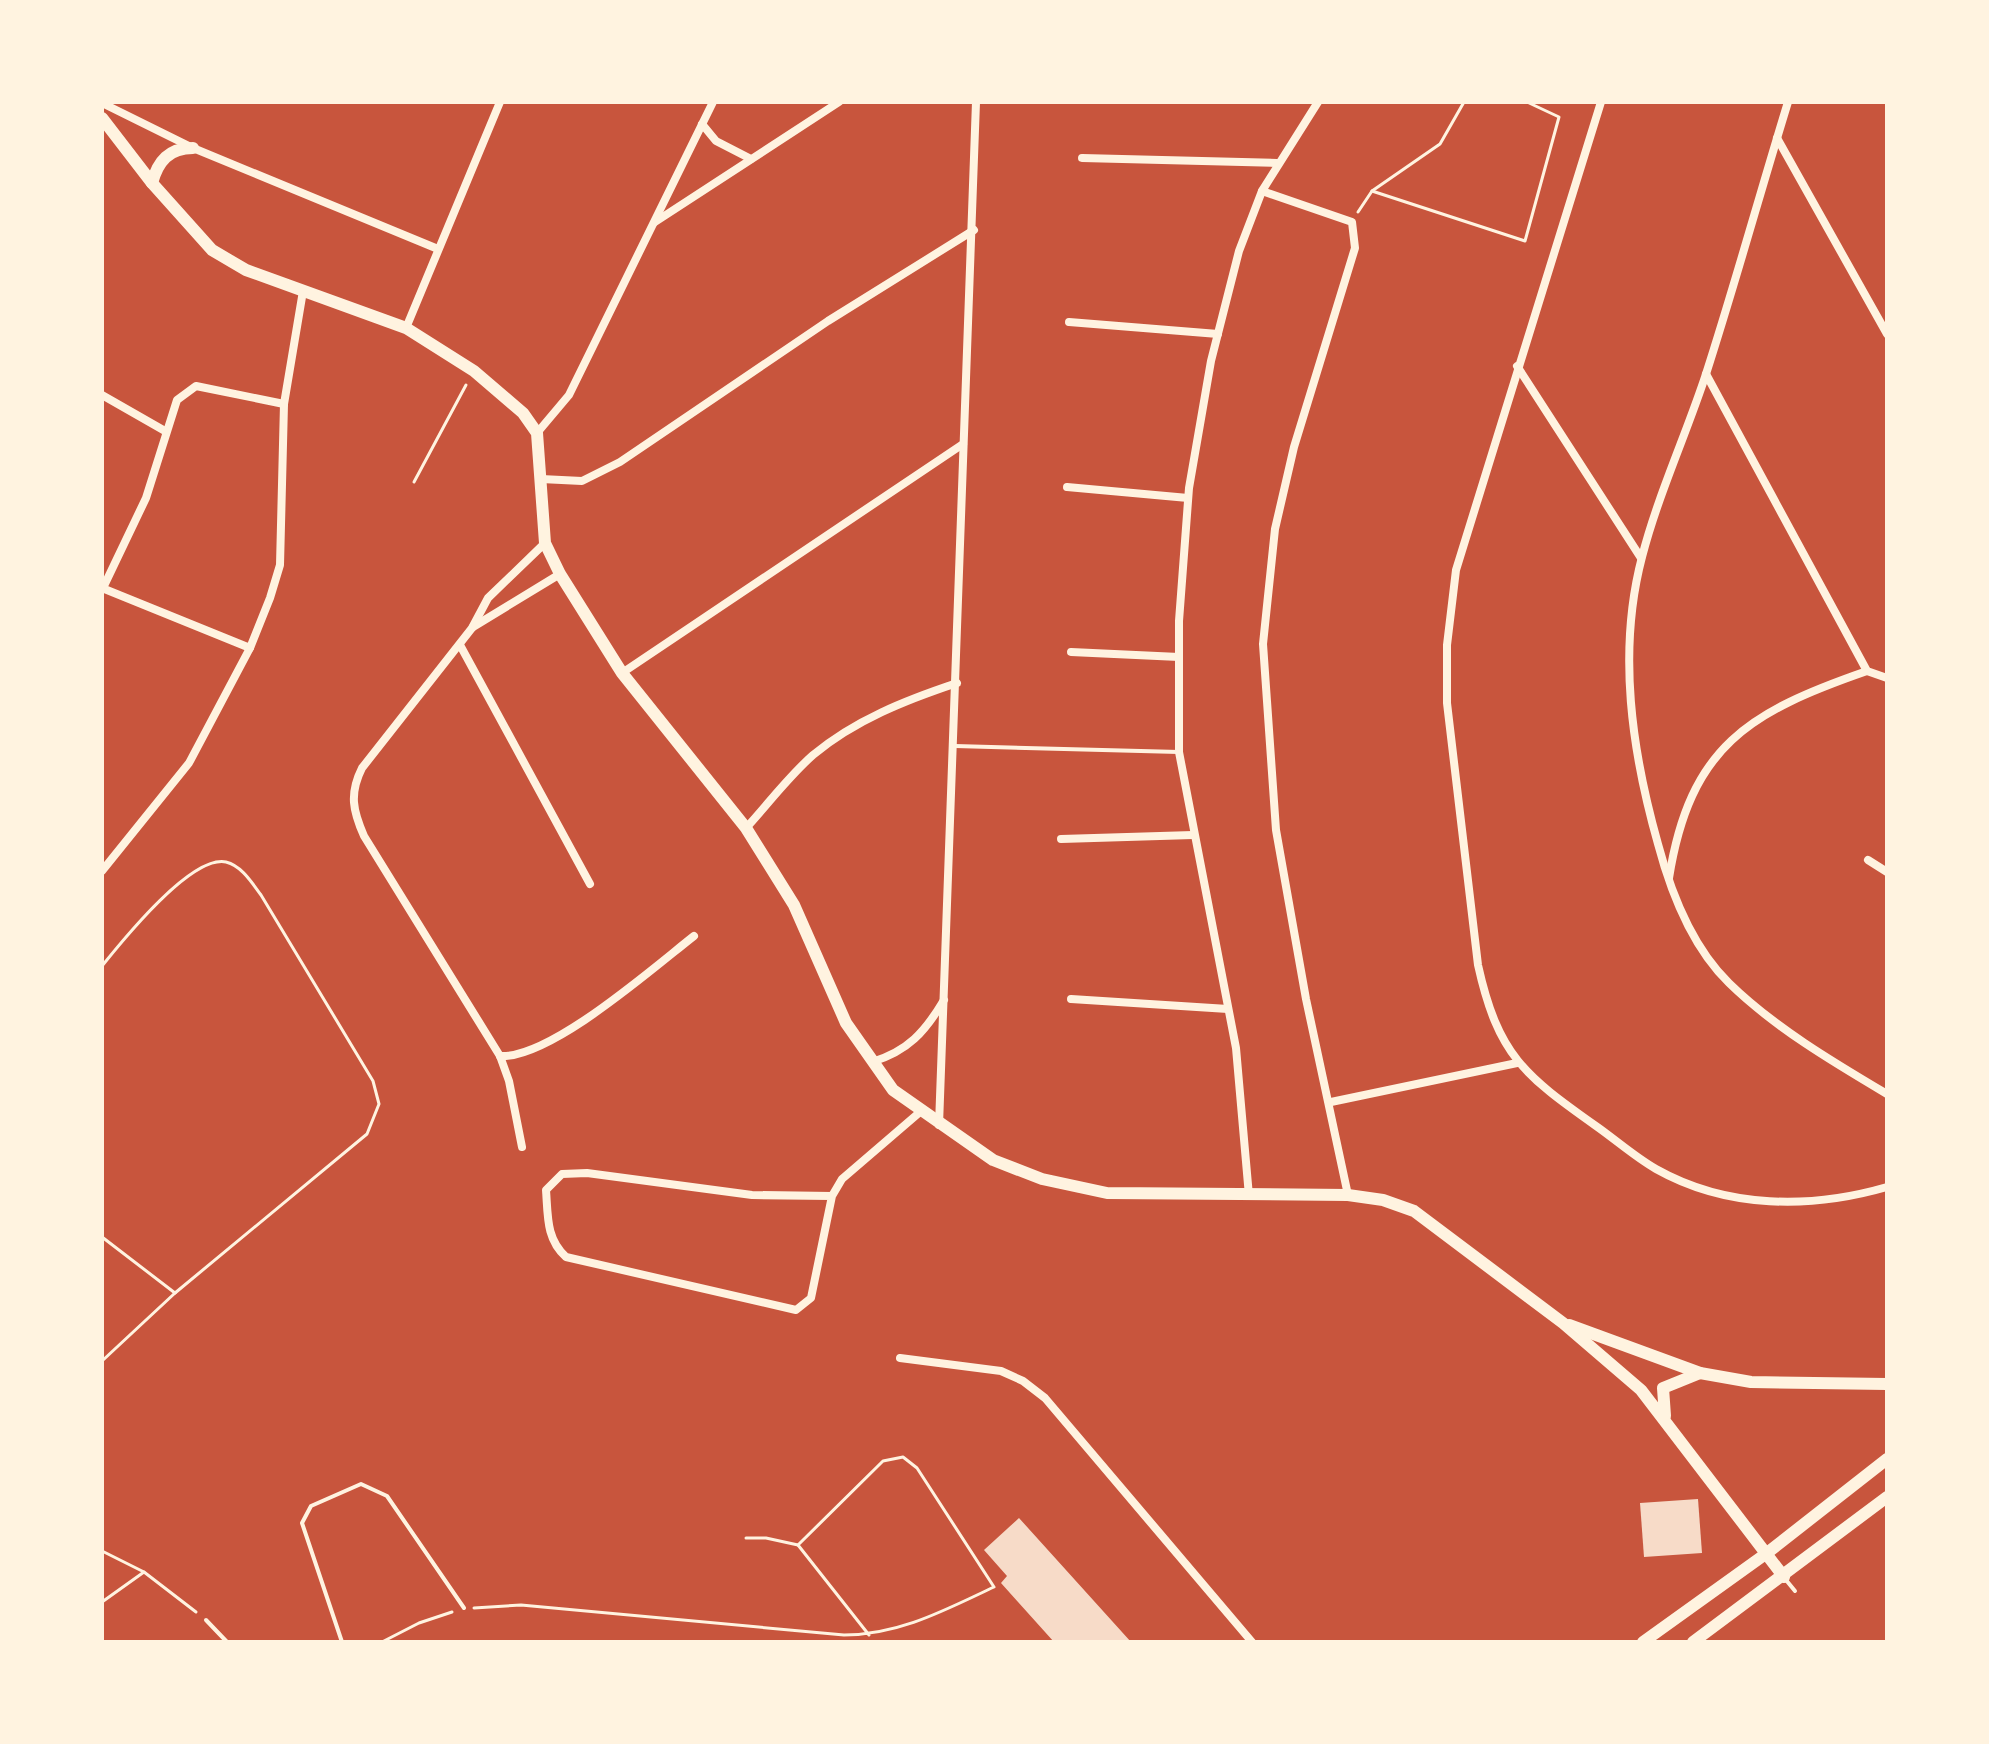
<svg xmlns="http://www.w3.org/2000/svg" width="1989" height="1744" font-family="'Work Sans',sans-serif">
<style>
.building{fill:#f7dbc8}
.lines{fill:none;stroke-linecap:round;stroke-linejoin:round}
.path{stroke:#fff3e0;stroke-width:3}
.service{stroke:#fff3e0;stroke-width:4}
.minor{stroke:#fff3e0;stroke-width:8}
.secondary{stroke:#fff3e0;stroke-width:12}
</style>
<rect width="100%" height="100%" fill="#c8553d"/>
<g class="building">
<polygon points="1698,1499 1702,1553 1644,1557 1640,1503"/>
<polygon points="1019,1518 1131,1642 1054,1642 1001,1583 1007,1576 984,1550"/>
</g>
<g class="lines">
<g class="path">
<polyline points="1372,191 1525,241 1559,117 1527,102"/>
<polyline points="1358,212 1372,191 1440,144 1464,102"/>
<polyline points="414,482 466,385"/>
<path d="M 102,966 C 123,940 191,855 226,862 C 242,866 252,883 261,895 L 373,1081 L 379,1104 L 367,1134 L 175,1293 L 102,1361"/>
<polyline points="102,1237 175,1293"/>
<polyline points="746,1538 766,1538 798,1545"/>
<polyline points="102,1551 144,1572 196,1612"/>
<polyline points="102,1602 144,1572"/>
<path d="M 474,1608 L 521,1605 L 844,1635 C 899,1635 945,1610 994,1587 L 917,1468 L 903,1457 L 883,1461 L 798,1545 L 869,1635"/>
<polyline points="382,1642 419,1623 452,1612"/>
</g>
<g class="service">
<polyline points="955,746 1179,752"/>
<polyline points="1786,1580 1795,1591"/>
<polyline points="206,1620 227,1642"/>
<polyline points="342,1642 302,1523 311,1506 361,1484 387,1496 464,1608"/>
</g>
<g class="minor">
<path d="M 1601,102 L 1456,570 L 1447,645 L 1447,703 L 1478,965 C 1498,1055 1524,1075 1596,1126 C 1616,1140 1635,1157 1656,1169 C 1727,1209 1811,1209 1887,1187"/>
<path d="M 1788,102 C 1760,193 1735,284 1706,374 C 1686,435 1658,495 1642,557 C 1617,652 1632,752 1658,844 C 1671,893 1692,947 1729,983 C 1774,1027 1833,1062 1887,1094"/>
<polyline points="102,103 193,148 438,249"/>
<polyline points="702,124 716,141 751,159"/>
<polyline points="1777,138 1887,334"/>
<polyline points="1082,158 1277,163"/>
<polyline points="1262,191 1352,222 1355,248 1294,447 1275,529 1263,644 1276,830 1306,999 1348,1195"/>
<polyline points="655,222 839,102"/>
<polyline points="1069,322 1218,334"/>
<polyline points="406,328 500,102"/>
<polyline points="1517,366 1641,558"/>
<polyline points="1706,374 1867,671 1887,678"/>
<polyline points="102,395 165,431"/>
<polyline points="537,433 569,395 713,102"/>
<polyline points="541,479 582,481 620,462 828,321 974,230"/>
<polyline points="1067,487 1188,498"/>
<polyline points="102,588 250,648"/>
<polyline points="103,588 146,498 177,400 196,386 284,404"/>
<polyline points="473,627 560,574"/>
<polyline points="460,645 590,884"/>
<polyline points="1071,652 1179,657"/>
<polyline points="622,673 963,444"/>
<path d="M 746,828 C 768,804 789,776 813,755 C 855,720 906,700 957,683"/>
<polyline points="1061,839 1193,835"/>
<polyline points="1868,860 1887,872"/>
<polyline points="102,871 189,763 250,648 270,598 280,565 284,404 303,291"/>
<path d="M 1669,878 C 1690,746 1749,712 1867,671"/>
<polyline points="1071,999 1228,1009"/>
<path d="M 500,1056 C 550,1059 653,968 694,936"/>
<path d="M 872,1062 C 908,1051 925,1032 944,1000"/>
<polyline points="1331,1102 1517,1063"/>
<polyline points="939,1125 976,102"/>
<path d="M 522,1147 L 509,1081 L 500,1056 L 364,836 C 353,811 349,794 362,768 L 472,628 L 488,598 L 545,543"/>
<path d="M 832,1196 L 752,1195 L 587,1173 L 562,1174 L 546,1190 C 548,1216 546,1239 566,1257 L 796,1310 L 811,1298 L 832,1196 L 842,1179 L 920,1112"/>
<polyline points="1249,1196 1236,1048 1179,752 1179,621 1189,488 1211,361 1239,251 1262,191 1318,102"/>
<polyline points="900,1358 1001,1371 1023,1381 1045,1398 1252,1642"/>
</g>
<g class="secondary">
<polyline points="102,118 152,183 212,250 246,270 406,328 474,371 523,413 537,433 545,543 560,574 622,673 746,828 794,905 846,1023 893,1090 993,1160 1042,1179 1107,1193 1348,1195 1383,1200 1414,1211 1563,1323 1641,1390 1784,1577"/>
<path d="M 152,183 C 158,161 169,148 193,148"/>
<polyline points="1569,1325 1700,1373 1751,1382 1887,1384"/>
<polyline points="1665,1416 1663,1388 1700,1373"/>
<polyline points="1643,1642 1767,1553 1887,1459"/>
<polyline points="1693,1642 1887,1497"/>
</g>
</g>
<rect width="1989" height="1744" fill="none" stroke="#fff3e0" stroke-width="208"/>
</svg>
